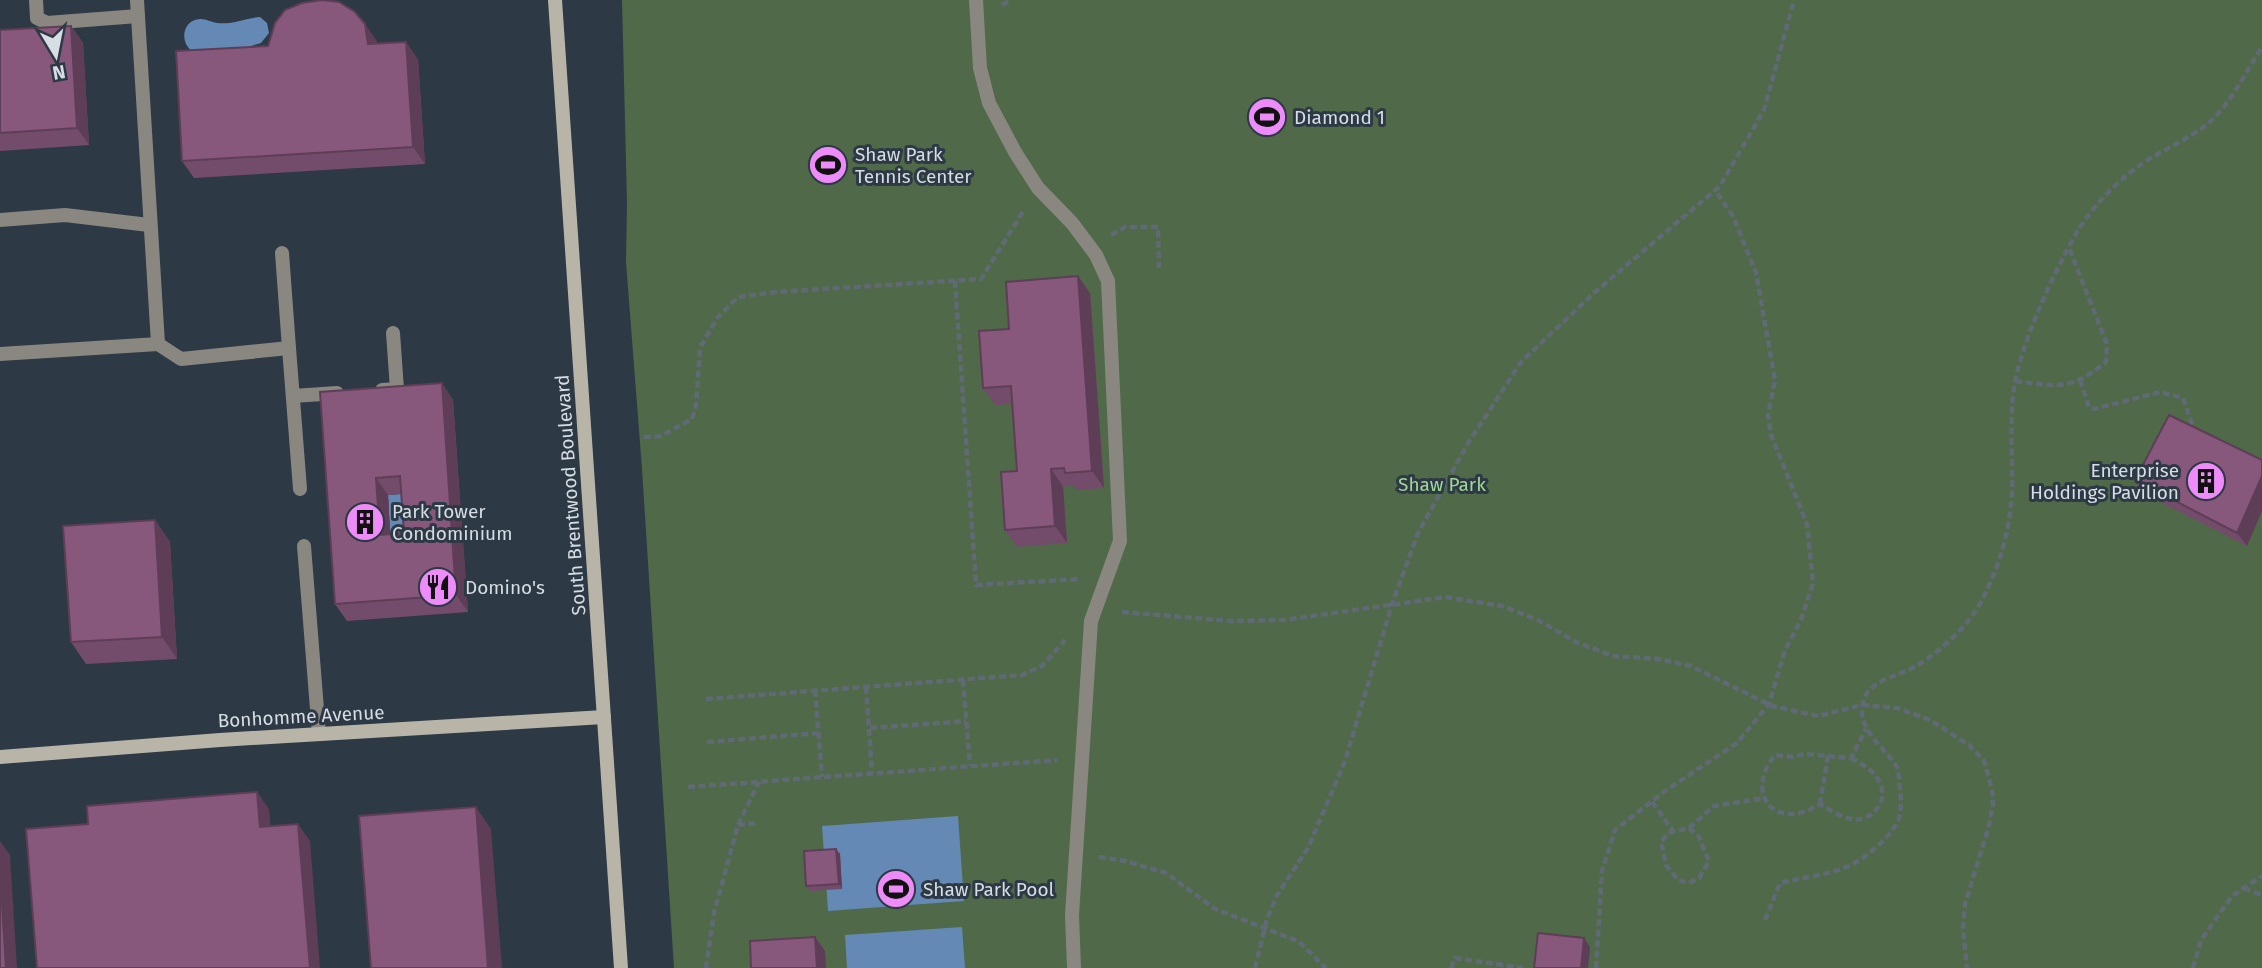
<svg xmlns="http://www.w3.org/2000/svg" width="2262" height="968" font-family="'Fira Sans',sans-serif">
<style>
.green{fill:#4f6949}
.water{fill:#6489b5}
.lines{fill:none;stroke-linecap:round;stroke-linejoin:round}
.path{stroke:#606a74;stroke-width:4.5;stroke-dasharray:7 3.5;stroke-linecap:butt}
.lane{stroke:#898780;stroke-width:14}
.secondary{stroke:#b8b4a8;stroke-width:14}
.wall{fill:#744c6b;fill-rule:evenodd}
.shaded-wall{fill:#5e3e57}
.building{fill:#87587c;stroke:#5e3e57;stroke-width:2;fill-rule:evenodd}
.labels{text-anchor:middle;stroke-width:6;stroke-linejoin:round;paint-order:stroke}
.poi-label{font-size:19px;fill:#d6dde4;stroke:#2d3944;text-anchor:start}
.park-label{font-size:19px;fill:#a1d793;stroke:#2d3944}
.street-label{font-size:19px;fill:#d6dde4;stroke:#2d3944}
</style>
<rect width="100%" height="100%" fill="#2d3944"/>
<polygon class="green" points="622,0 2262,0 2262,968 674,968 642,469 626,262 627,202"/>
<g class="water">
<path d="M 260,17 L 267,23 L 269,33 L 261,43 C 243,48 215,59 196,53 C 181,48 180,25 195,20 C 204,17 209,22 217,23 C 232,25 246,18 260,17 Z"/>
<polygon points="412,493 416,550 391,552 388,495"/>
<polygon points="958,816 964,901 828,911 822,826"/>
<polygon points="962,927 965,968 847,968 845,935"/>
</g>
<g class="lines">
<g class="path">
<polyline points="1002,5 1011,0"/>
<polyline points="1111,235 1125,227 1158,227 1159,268"/>
<polyline points="955,281 976,585 1081,579"/>
<polyline points="2080,380 2089,407 2094,409 2160,392 2183,398 2194,430"/>
<path d="M 2015,381 C 2058,387 2071,390 2106,362 L 2107,344 L 2069,248"/>
<polyline points="644,437 661,436 692,419 696,406 700,348 717,318 738,297 776,292 981,279 1024,210"/>
<polyline points="1122,612 1231,621 1285,620 1445,597 1502,606 1538,620 1576,642 1613,656 1658,659 1691,666 1772,706 1818,716 1862,705 1897,708 1930,720 1969,745 1984,761 1992,789 1993,805 1988,829 1965,904 1963,928 1967,968"/>
<polyline points="963,680 970,766"/>
<polyline points="866,687 872,773"/>
<polyline points="815,690 822,777"/>
<polyline points="706,699 1022,675 1042,666 1065,640"/>
<polyline points="870,728 966,721"/>
<polyline points="707,742 819,733"/>
<path d="M 1851,758 C 1862,764 1875,771 1880,783 C 1889,802 1871,823 1851,819 C 1841,817 1830,810 1820,804 C 1774,833 1744,793 1775,755 L 1793,757 L 1804,754 L 1851,758 L 1866,729"/>
<polyline points="688,787 1057,760"/>
<polyline points="1652,802 1673,831"/>
<polyline points="1820,804 1828,755"/>
<polyline points="738,825 758,823"/>
<polyline points="1689,828 1699,837 1709,861 1699,878 1689,883 1678,880 1666,865 1661,842 1668,833 1689,828 1714,806 1765,798"/>
<polyline points="1099,857 1125,861 1166,873 1215,909 1298,941 1326,968"/>
<polyline points="2244,888 2262,895"/>
<path d="M 1765,920 L 1780,883 C 1800,878 1832,874 1849,866 C 1866,858 1888,839 1897,823 C 1902,814 1901,800 1900,791 C 1899,783 1900,771 1895,764 C 1882,745 1854,727 1864,699 C 1872,678 1901,676 1918,665 C 1943,649 1968,626 1982,600 C 2000,565 2010,530 2012,491 C 2013,457 2009,422 2014,388 C 2021,343 2054,272 2077,232 C 2094,204 2121,177 2149,159 C 2168,148 2187,139 2205,126 C 2230,106 2245,73 2262,47"/>
<polyline points="706,968 714,913 738,825 759,782"/>
<polyline points="1255,968 1267,919 1277,895 1308,848 1345,761 1392,604 1418,533 1467,445 1521,362 1595,292 1720,186 1764,110 1794,0"/>
<polyline points="1451,968 1455,958 1523,968"/>
<polyline points="1596,968 1602,871 1615,830 1665,791 1737,743 1769,704 1785,650 1801,620 1813,583 1807,524 1771,435 1768,415 1775,380 1756,273 1733,216 1715,190"/>
<polyline points="2193,968 2201,940 2232,896 2262,876"/>
</g>
<g class="lane">
<polyline points="36,0 37,18 47,23 138,16"/>
<polyline points="976,0 980,68 989,103 1015,152 1038,188 1072,223 1096,255 1108,281 1120,541 1091,621 1072,915 1074,968"/>
<polyline points="0,220 65,215 149,225"/>
<polyline points="158,344 181,359 289,348 282,253"/>
<polyline points="289,348 300,489"/>
<polyline points="0,354 158,344 137,0"/>
<polyline points="382,390 397,389 393,333"/>
<polyline points="293,396 337,393"/>
<polyline points="304,546 319,734"/>
</g>
<g class="secondary">
<polyline points="555,0 621,968"/>
<polyline points="0,757 220,740 604,717"/>
</g>
</g>
<g class="wall">
<polygon points="71,26 83,43 89,145 0,151 0,30"/>
<polygon points="377,41 377,44 418,59 425,164 194,178 182,161 268,46"/>
<polygon points="1090,293 1104,488 1076,490 1073,486 1063,486 1067,543 1017,547 1005,530 1017,471 1012,404 995,405 983,388 1009,329"/>
<path d="M 442,383 L 453,400 L 468,612 L 347,621 L 335,604 L 320,392 ZM 401,494 L 404,533 L 390,534 L 388,495 Z"/>
<polygon points="2169,415 2247,546 2144,494 2135,480"/>
<polygon points="155,520 170,542 177,659 86,664 71,642"/>
<polygon points="836,849 840,854 842,889 810,891 806,886"/>
</g>
<g class="shaded-wall">
<polygon points="365,24 377,41 380,61 368,44"/>
<polygon points="71,26 83,43 89,145 77,128"/>
<polygon points="406,42 418,59 425,164 413,147"/>
<polygon points="1078,276 1090,293 1104,488 1092,471"/>
<polygon points="442,383 453,400 468,612 456,595"/>
<polygon points="1051,469 1063,486 1067,543 1055,526"/>
<polygon points="2262,476 2262,511 2247,546 2237,533"/>
<polygon points="376,478 388,495 391,552 380,535"/>
<polygon points="155,520 170,542 177,659 162,637"/>
<polygon points="257,792 269,809 272,844 260,827"/>
<polygon points="476,807 491,829 502,968 488,968"/>
<polygon points="298,824 310,841 320,968 310,968"/>
<polygon points="0,841 10,855 17,968 6,968 0,874"/>
<polygon points="836,849 840,854 842,889 839,884"/>
<polygon points="815,937 825,951 826,968 817,968"/>
<polygon points="1584,938 1590,947 1588,968 1581,968"/>
</g>
<g class="building">
<polygon points="322,0 339,2 355,12 365,24 368,44 406,42 413,147 182,161 176,51 268,46 275,23 285,10 302,3"/>
<polygon points="71,26 77,128 0,133 0,30"/>
<polygon points="1078,276 1092,471 1065,473 1064,468 1051,469 1055,526 1005,530 1001,472 1017,471 1011,386 983,388 979,331 1009,329 1006,282"/>
<path d="M 442,383 L 456,595 L 335,604 L 320,392 ZM 400,476 L 404,533 L 380,535 L 376,478 Z"/>
<polygon points="2169,415 2262,460 2262,476 2237,533 2135,480"/>
<polygon points="155,520 162,637 71,642 63,526"/>
<polygon points="257,792 260,827 298,824 310,968 37,968 26,829 88,824 87,806"/>
<polygon points="476,807 488,968 371,968 359,816"/>
<polygon points="836,849 839,884 806,886 804,851"/>
<polygon points="0,874 6,968 0,968"/>
<polygon points="1538,933 1584,938 1581,968 1534,968"/>
<polygon points="815,937 817,968 751,968 750,941"/>
</g>
<defs>
<g id="stadium-disc" transform="scale(2.0125)"><circle r="9.5" fill="#ed8cf9" stroke="#2d3944"/><path d="M0-5a6.5 5 0 1 0 0 10a6.5 5 0 1 0 0-10ZM-3.5-1.8h7v3.6h-7Z" fill="#111"/></g>
<g id="building-disc" transform="scale(2.0125)"><circle r="9.5" fill="#ed8cf9" stroke="#2d3944"/><path d="M-4-6H4V6H1V3H-1V6H-4ZM-2.5-4.3h1.7v1.8h-1.7ZM.8-4.3h1.7v1.8H.8ZM-2.5-1h1.7V.8h-1.7ZM.8-1h1.7V.8H.8Z" fill="#111"/></g>
<g id="restaurant-disc" transform="scale(2.0125)"><circle r="9.5" fill="#ed8cf9" stroke="#2d3944"/><path d="M-5-6h1v4h1v-4h1v4h1v-4h1v5L-1.5 .5V6h-2V.5L-5-1ZM5-6V6H3V1.5H1.5Q1.5-4 5-6Z" fill="#111"/></g>
</defs>
<g fill-rule="evenodd">
<use href="#stadium-disc" x="1267" y="117"/>
<use href="#stadium-disc" x="828" y="165"/>
<use href="#building-disc" x="2206" y="481"/>
<use href="#building-disc" x="365" y="522"/>
<use href="#restaurant-disc" x="438" y="587"/>
<use href="#stadium-disc" x="896" y="889"/>
</g>
<g class="labels">
<g class="poi-label">
<text x="1294" y="124">Diamond 1</text>
<text x="855" y="161">Shaw Park<tspan x="855" dy="22">Tennis Center</tspan></text>
<text x="2179" y="477" text-anchor="end">Enterprise<tspan x="2179" dy="22">Holdings Pavilion</tspan></text>
<text x="392" y="518">Park Tower<tspan x="392" dy="22">Condominium</tspan></text>
<text x="465" y="594">Domino's</text>
<text x="923" y="896">Shaw Park Pool</text>
</g>
<g class="park-label">
<text x="1442" y="491">Shaw Park</text>
</g>
<g class="street-label">
<text transform="translate(570 495) rotate(-94)" y="7">South Brentwood Boulevard</text>
<text transform="translate(301 716) rotate(-3)" y="7">Bonhomme Avenue</text>
</g>
</g>
<g transform="translate(56 56) rotate(170)" stroke="#2d3944" stroke-width="5" paint-order="stroke">
<path d="M0-5L12 26L0 18L-12 26Z" fill="#d6dde4"/>
<text y="-10" font-size="19" font-weight="bold" text-anchor="middle" fill="#d6dde4">N</text>
</g>
</svg>
